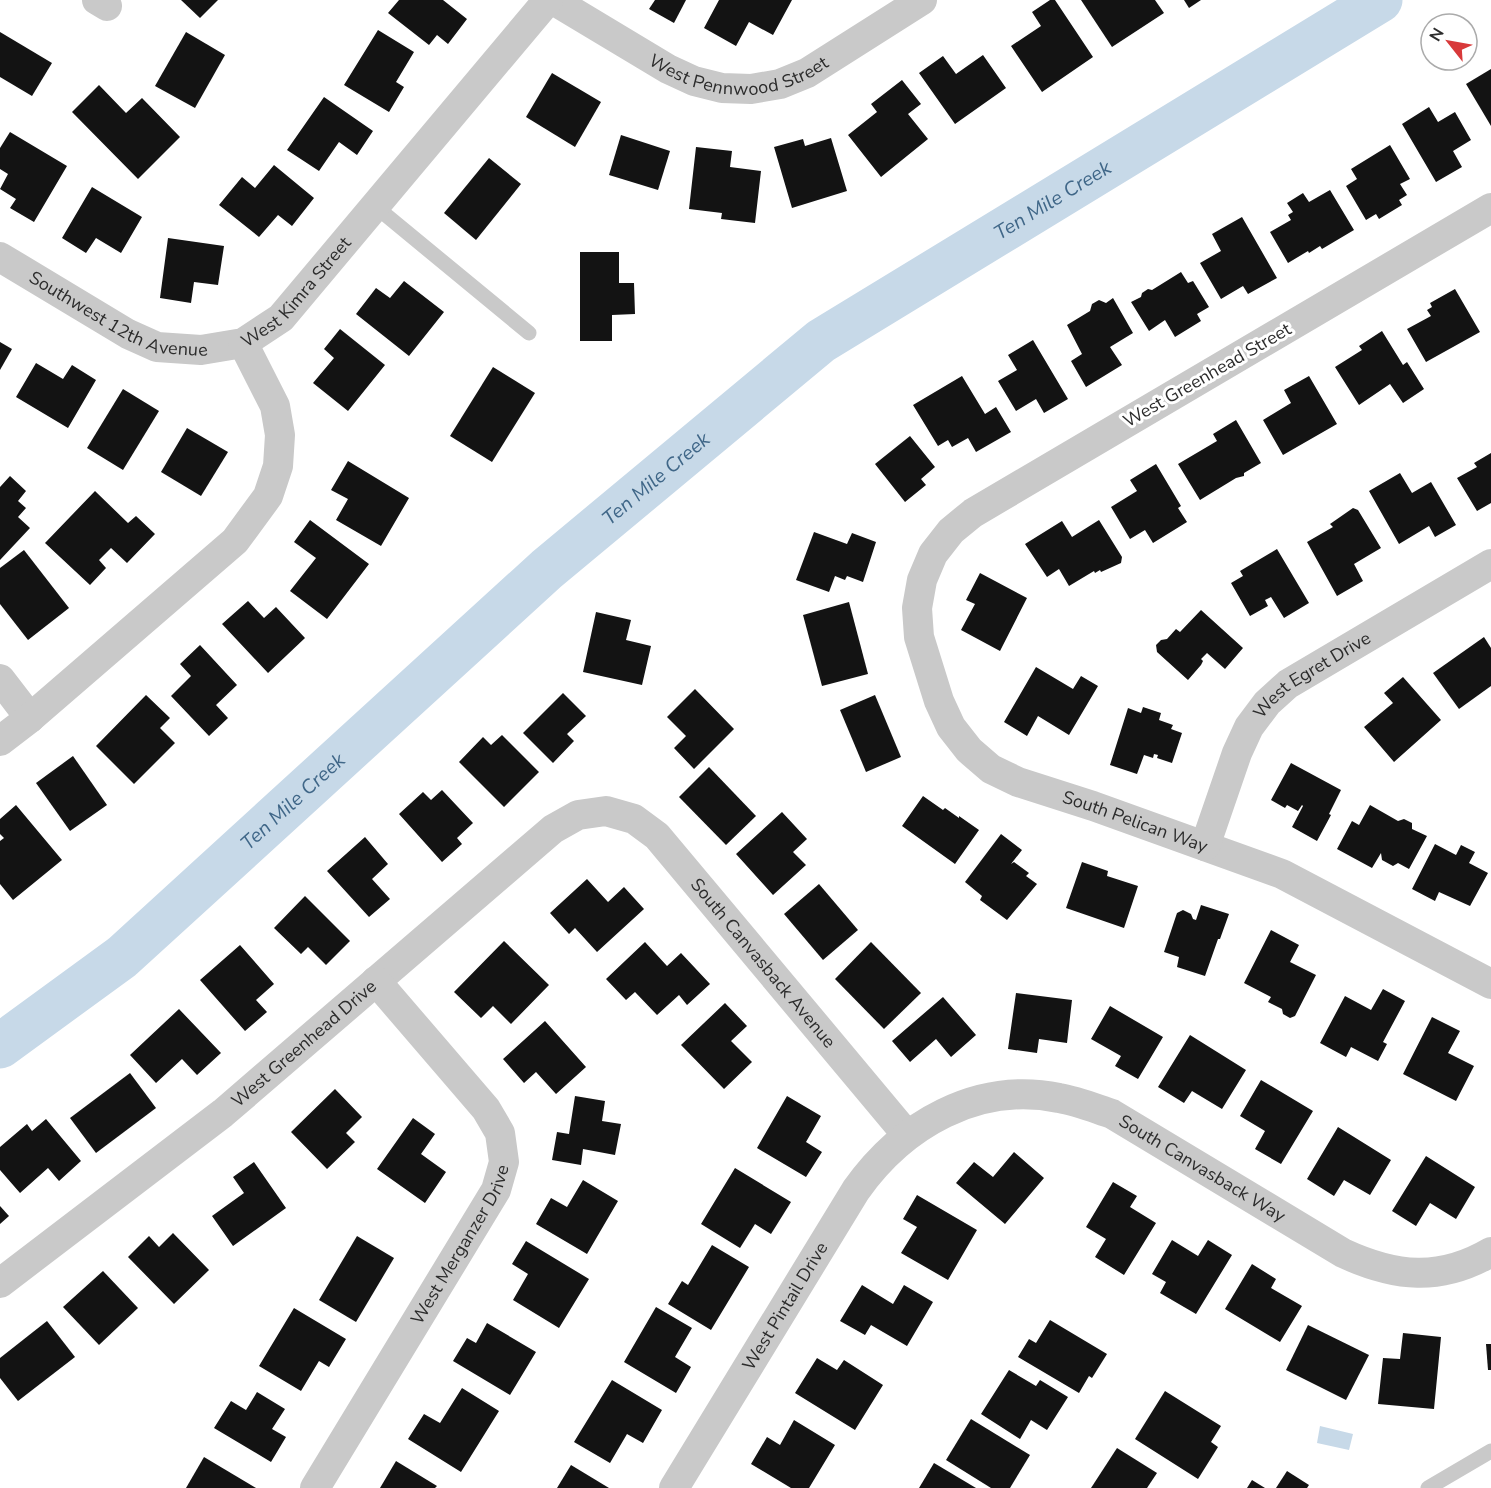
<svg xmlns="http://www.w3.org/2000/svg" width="1491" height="1488" font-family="'Nunito Sans',sans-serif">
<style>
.water{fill:#c7d9e8}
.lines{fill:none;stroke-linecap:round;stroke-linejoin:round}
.river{stroke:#c7d9e8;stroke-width:45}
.building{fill:#131313}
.service{stroke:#c9c9c9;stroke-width:15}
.minor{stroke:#c9c9c9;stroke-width:30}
.labels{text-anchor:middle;stroke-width:6;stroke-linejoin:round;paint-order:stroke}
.street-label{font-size:18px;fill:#2c2c2c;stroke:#fff}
.water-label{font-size:20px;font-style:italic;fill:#406788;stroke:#fff}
</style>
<rect width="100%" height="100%" fill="#fff"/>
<polygon class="water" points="1320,1426 1353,1434 1349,1450 1317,1443"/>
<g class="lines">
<path class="river" id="s1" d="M 0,1046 L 122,957 L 547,569 L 821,341 L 1380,0"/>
</g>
<g class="building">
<polygon points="181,0 218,0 200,18"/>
<polygon points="399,0 443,0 467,19 448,44 437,35 429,45 388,13"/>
<polygon points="655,0 686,0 674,23 649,9"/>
<polygon points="719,0 792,0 773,35 749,22 736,46 704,28"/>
<polygon points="1050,0 1055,0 1093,57 1042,92 1011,46 1041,26 1032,12"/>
<polygon points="1081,0 1155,0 1164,13 1112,47"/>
<polygon points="1184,0 1201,0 1189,8"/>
<polygon points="378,30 414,52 396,82 404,87 389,112 344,85"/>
<polygon points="0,32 52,63 32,96 0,77"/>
<polygon points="186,32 225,55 195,108 155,86"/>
<polygon points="983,55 1006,88 955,124 919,73 943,56 956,74"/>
<polygon points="1491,69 1491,126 1466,84"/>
<polygon points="552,73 601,102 575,147 526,117"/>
<polygon points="902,80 921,104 908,114 928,139 881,177 848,135 877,112 871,104"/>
<polygon points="99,85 126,113 142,98 180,137 138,179 72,112"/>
<polygon points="324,97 373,131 357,155 339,142 319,171 287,150"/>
<polygon points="1429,107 1438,122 1455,112 1471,140 1453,151 1462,167 1436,182 1402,124"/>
<polygon points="10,132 67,166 34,222 10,208 16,199 0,189 8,174 0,169 0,148"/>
<polygon points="621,135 670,151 658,190 609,175"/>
<polygon points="831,138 847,191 792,208 774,147 803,139 805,146"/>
<polygon points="1390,145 1410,179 1400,184 1407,195 1399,200 1402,205 1379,219 1376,214 1366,220 1346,186 1357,179 1351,169"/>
<polygon points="696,147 732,151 730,167 761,171 755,223 721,219 722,213 689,209"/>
<polygon points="489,158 521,184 476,240 444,213"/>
<polygon points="274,165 314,198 292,226 278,215 259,237 219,205 242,177 255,188"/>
<polygon points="92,187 142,217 121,253 96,238 86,253 62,238"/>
<polygon points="1330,190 1354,230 1322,249 1320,246 1309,253 1308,251 1288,263 1270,232 1291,220 1288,215 1293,212 1287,203 1303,193 1309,202"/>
<polygon points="1242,217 1277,278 1248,294 1243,286 1221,299 1200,263 1221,251 1212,234"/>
<polygon points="168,238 224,246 218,285 194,282 191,303 160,298"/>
<polygon points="580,252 619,252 619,283 634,283 635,314 612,315 612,341 580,341"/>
<polygon points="1181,272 1188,283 1193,281 1209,307 1197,314 1201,321 1175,337 1165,320 1149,331 1131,302 1141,297 1142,293 1148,289 1152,290"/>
<polygon points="404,281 444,312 409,356 356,314 376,288 390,298"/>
<polygon points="1455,289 1480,332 1426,362 1407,329 1431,316 1427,310 1432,307 1430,303"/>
<polygon points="1113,298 1133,333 1110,347 1122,365 1086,387 1071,361 1082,354 1067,325 1090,311 1092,304 1099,300 1106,303"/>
<polygon points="340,329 385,365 348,411 313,383 334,358 324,349"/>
<polygon points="1382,331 1403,365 1407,362 1424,389 1403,403 1390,384 1359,405 1335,367 1362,350 1359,346"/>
<polygon points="1033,340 1068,399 1044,413 1036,399 1016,411 998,381 1017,370 1008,355"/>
<polygon points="0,342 12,349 0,370"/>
<polygon points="36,363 63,379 72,365 96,380 68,428 16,397"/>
<polygon points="493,367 535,393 492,462 450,436"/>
<polygon points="962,376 985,414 996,407 1011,432 976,452 968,438 952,447 948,440 938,446 913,405"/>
<polygon points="1309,376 1337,424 1283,455 1263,420 1291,403 1284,390"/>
<polygon points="123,389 159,411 123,470 87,448"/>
<polygon points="1236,420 1261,463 1244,473 1244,476 1236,478 1200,500 1178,464 1217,441 1213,434"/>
<polygon points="187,428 228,452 201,496 161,472"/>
<polygon points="910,436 935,467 921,479 926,485 905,502 875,464"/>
<polygon points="1491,453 1491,503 1477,511 1457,478 1477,467 1474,463"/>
<polygon points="348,461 409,498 381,546 336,520 348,499 331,490"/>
<polygon points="1156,464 1181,506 1178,508 1187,522 1153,543 1145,530 1130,539 1111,507 1137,491 1130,480"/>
<polygon points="1400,473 1412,493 1431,482 1456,525 1435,537 1429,526 1399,544 1369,491"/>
<polygon points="10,476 26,491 18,501 26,508 18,517 30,528 0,560 0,487"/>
<polygon points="95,491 128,523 136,516 155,534 127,563 111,548 99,560 106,568 90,585 45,543"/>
<polygon points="1353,508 1358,510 1381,548 1354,564 1363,581 1337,596 1307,542 1333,527 1330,524"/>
<polygon points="310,520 369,564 327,619 290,591 316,558 294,542"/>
<polygon points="1099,520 1122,557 1121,563 1101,572 1100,570 1095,573 1094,571 1069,586 1059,569 1047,577 1025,544 1062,521 1072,537"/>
<polygon points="814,532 847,544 852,533 876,542 863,582 847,576 845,580 835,576 829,592 796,580"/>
<polygon points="1277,549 1309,603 1284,618 1271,597 1265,600 1268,606 1250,616 1231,583 1243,576 1240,571"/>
<polygon points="24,550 69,608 28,640 0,604 0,568"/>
<polygon points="980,573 1027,598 1000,651 961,630 975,604 966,600"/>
<polygon points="248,601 264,618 276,607 305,638 268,673 222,624"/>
<polygon points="849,602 868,674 822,686 803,615"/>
<polygon points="1201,610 1243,648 1225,669 1207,653 1201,659 1203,661 1201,665 1188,680 1157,652 1156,645 1161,640 1167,639 1176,629 1180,632"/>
<polygon points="596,612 631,620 626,640 651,646 642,685 583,672"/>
<polygon points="1484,637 1491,648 1491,686 1459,709 1433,673"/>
<polygon points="200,645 237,685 216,705 228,718 209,736 171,696 191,676 180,664"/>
<polygon points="1036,667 1073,689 1081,676 1098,686 1069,735 1038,716 1027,736 1004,722"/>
<polygon points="1403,677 1441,720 1394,762 1364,727 1393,703 1384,693"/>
<polygon points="695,689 734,729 694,769 674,748 686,736 667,717"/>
<polygon points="563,693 586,716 567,734 574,741 553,763 523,733"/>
<polygon points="146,695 170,718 160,728 175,743 134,784 96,746"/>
<polygon points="875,695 901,757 866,772 840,710"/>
<polygon points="1143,707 1161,713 1159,720 1173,725 1171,729 1182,733 1172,763 1157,758 1158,755 1154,754 1153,758 1144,755 1137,774 1110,765 1128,708 1141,713"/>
<polygon points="502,735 539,772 504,807 459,762 483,737 491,745"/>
<polygon points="73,756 107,805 70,831 36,783"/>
<polygon points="1291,763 1341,790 1329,814 1331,815 1317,841 1292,827 1303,806 1302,805 1298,811 1287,805 1285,808 1271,800"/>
<polygon points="709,767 756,816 726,845 679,797"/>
<polygon points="442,790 473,823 457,838 462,844 442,862 399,814 423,792 431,800"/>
<polygon points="923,796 943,810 945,808 959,818 959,816 979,830 955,864 902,826"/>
<polygon points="16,805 62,860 13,900 0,884 0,841 4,838 0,834 0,819"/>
<polygon points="1370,805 1398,821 1404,819 1412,823 1412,829 1427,836 1409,869 1398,863 1393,866 1382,860 1381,853 1372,868 1337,849 1352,821 1359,825"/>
<polygon points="782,812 807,839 793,852 806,865 773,895 736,854"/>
<polygon points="1001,834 1022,850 1011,864 1014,862 1029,873 1026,876 1037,884 1007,920 980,900 982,896 965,882"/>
<polygon points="365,837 388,864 372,879 390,899 369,917 327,871"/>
<polygon points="1435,844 1456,855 1461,845 1475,852 1469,863 1488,873 1470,906 1439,892 1435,901 1412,889"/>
<polygon points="1082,862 1108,871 1107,876 1138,886 1124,928 1066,908"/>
<polygon points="587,879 608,902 624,887 644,909 597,952 575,928 569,934 550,913"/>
<polygon points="819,884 858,930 823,960 784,914"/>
<polygon points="305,896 350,941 326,965 308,947 301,954 274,928"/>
<polygon points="1201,905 1229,914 1220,939 1218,939 1205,976 1177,967 1179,957 1164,952 1177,913 1183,910 1191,914 1193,919 1196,920"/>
<polygon points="1271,930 1299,945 1290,962 1316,975 1295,1016 1290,1018 1283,1014 1282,1009 1268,1002 1271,997 1244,983"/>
<polygon points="504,941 549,985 511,1024 493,1006 481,1018 454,992"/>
<polygon points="645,942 667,966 681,953 710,984 687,1005 679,995 657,1015 635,992 626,1000 606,979"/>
<polygon points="871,942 921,993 884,1029 835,979"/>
<polygon points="240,945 274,984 256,1000 267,1012 245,1031 200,980"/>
<polygon points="1383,989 1405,1001 1383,1042 1387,1044 1378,1061 1351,1047 1346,1057 1320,1043 1345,996 1371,1010"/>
<polygon points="1016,993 1072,1000 1067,1043 1039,1039 1037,1053 1008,1049"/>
<polygon points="943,997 976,1035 951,1057 936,1039 910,1062 892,1041"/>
<polygon points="725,1003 747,1026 731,1041 752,1062 724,1089 681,1045"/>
<polygon points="1110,1006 1163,1037 1138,1079 1115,1066 1121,1056 1091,1039"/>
<polygon points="179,1009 221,1053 197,1075 182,1059 156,1083 130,1055"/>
<polygon points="1432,1017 1460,1031 1448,1053 1474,1066 1456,1101 1403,1074"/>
<polygon points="545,1021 586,1067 556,1094 536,1072 524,1083 503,1059"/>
<polygon points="1190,1035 1246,1070 1222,1109 1192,1091 1184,1103 1158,1087"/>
<polygon points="130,1073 156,1108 96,1153 70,1118"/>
<polygon points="1261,1080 1313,1111 1281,1164 1255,1149 1265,1131 1240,1116"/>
<polygon points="335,1089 362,1117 346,1133 355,1142 327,1169 291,1132"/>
<polygon points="575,1096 605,1101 602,1121 621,1124 615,1155 583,1149 581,1165 552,1160 557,1132 569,1134"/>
<polygon points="787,1096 821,1116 806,1142 822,1152 806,1177 757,1148"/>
<polygon points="413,1118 435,1134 421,1154 446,1172 425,1203 377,1169"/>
<polygon points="46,1119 81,1161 59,1181 48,1168 20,1193 0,1170 0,1147 27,1124 32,1131"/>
<polygon points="1338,1127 1391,1160 1370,1195 1344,1180 1334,1196 1307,1179"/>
<polygon points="1014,1152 1044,1178 1005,1224 956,1183 974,1162 993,1177"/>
<polygon points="1426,1156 1475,1187 1456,1219 1430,1203 1416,1226 1392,1211"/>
<polygon points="254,1162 286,1208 233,1246 212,1216 244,1193 233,1177"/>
<polygon points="735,1168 791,1202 771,1234 755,1224 740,1248 701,1224"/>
<polygon points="583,1180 618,1201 587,1254 536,1224 551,1198 567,1207"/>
<polygon points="1113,1182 1137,1196 1130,1207 1156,1223 1124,1275 1095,1257 1106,1239 1086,1227"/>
<polygon points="917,1195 977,1230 948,1280 901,1253 917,1227 903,1219"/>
<polygon points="0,1206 9,1216 0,1224"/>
<polygon points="173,1233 209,1270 174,1304 128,1257 149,1236 159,1247"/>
<polygon points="357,1236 394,1258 356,1322 319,1300"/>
<polygon points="1172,1240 1198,1256 1208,1240 1232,1255 1196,1314 1160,1293 1166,1282 1152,1274"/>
<polygon points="526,1241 589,1279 559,1328 513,1300 528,1274 512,1264"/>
<polygon points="712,1245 749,1267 711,1330 668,1304 682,1281 688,1285"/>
<polygon points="1252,1264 1276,1279 1271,1288 1302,1306 1280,1342 1225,1309"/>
<polygon points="103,1271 138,1308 99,1345 63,1307"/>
<polygon points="862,1285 893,1304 904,1285 933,1302 907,1346 871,1325 865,1335 840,1321"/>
<polygon points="656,1307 692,1328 675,1357 691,1367 676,1393 624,1362"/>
<polygon points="294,1308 346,1339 329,1367 319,1361 301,1391 259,1366"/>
<polygon points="1050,1320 1107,1354 1092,1378 1089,1376 1079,1393 1018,1357 1029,1339 1036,1343"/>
<polygon points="47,1321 75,1357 18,1401 0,1378 0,1358"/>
<polygon points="487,1323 536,1352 510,1395 453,1361 467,1338 476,1343"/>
<polygon points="1308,1325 1369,1355 1346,1400 1286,1370"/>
<polygon points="1403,1333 1441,1337 1434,1409 1378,1404 1383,1358 1400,1359"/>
<polygon points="1486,1344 1491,1344 1491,1370 1488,1370"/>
<polygon points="817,1358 837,1370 844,1360 883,1385 855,1430 795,1393"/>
<polygon points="1009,1370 1036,1386 1040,1380 1068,1397 1047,1430 1031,1420 1020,1439 981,1414"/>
<polygon points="612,1380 662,1410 643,1443 627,1434 610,1463 574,1442"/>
<polygon points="462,1388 499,1411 461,1472 408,1439 424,1414 440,1423"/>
<polygon points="1165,1391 1221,1426 1211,1442 1218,1447 1198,1479 1135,1439"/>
<polygon points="257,1392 285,1409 272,1429 286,1437 271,1462 214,1428 231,1401 246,1410"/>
<polygon points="971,1419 1030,1455 1010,1488 991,1488 946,1460"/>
<polygon points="794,1420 835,1445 809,1488 791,1488 751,1464 767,1437 780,1445"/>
<polygon points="1117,1448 1157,1473 1147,1488 1091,1488"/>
<polygon points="204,1457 256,1488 186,1488"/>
<polygon points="396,1461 437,1486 435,1488 380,1488"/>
<polygon points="934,1463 976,1488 919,1488"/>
<polygon points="571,1465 609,1488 557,1488"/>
<polygon points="1287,1471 1309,1485 1307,1488 1276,1488"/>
<polygon points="1252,1480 1265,1488 1247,1488"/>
</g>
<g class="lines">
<g class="service">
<polyline points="375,206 529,333"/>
<polyline points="1428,1488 1491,1451"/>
</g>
<g class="minor">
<polyline points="97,0 107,6"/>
<path id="s2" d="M 553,0 L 668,69 L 694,81 L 722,88 L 751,89 L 780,84 L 807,73 L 922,0"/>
<path id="s3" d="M 1491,208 L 973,513 L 951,531 L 933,554 L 922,580 L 917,608 L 919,637 L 939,701 L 951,727 L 969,750 L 991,769 L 1018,782 L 1093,806 L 1282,874 L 1491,984"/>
<path id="s4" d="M 0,257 L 128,334 L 157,347 L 201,350 L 243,343 L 281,318 L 548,0"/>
<polyline points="0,679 30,718"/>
<polyline points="0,741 30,718 235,541 268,496 278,466 280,435 275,406 243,343"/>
<path id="s5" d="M 1205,846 L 1237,753 L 1249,727 L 1267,703 L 1288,684 L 1491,564"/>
<path id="s6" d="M 0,1283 L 223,1113 L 553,829 L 578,815 L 606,811 L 634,819 L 657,836 L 907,1135"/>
<path id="s7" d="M 315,1488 L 496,1190 L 504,1162 L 500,1133 L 486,1109 L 376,981"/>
<path id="s8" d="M 674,1488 L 856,1190 C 902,1125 977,1081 1059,1098 C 1077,1101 1094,1108 1112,1114 L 1343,1253 C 1395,1277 1440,1282 1491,1252"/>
</g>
</g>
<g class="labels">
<g class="street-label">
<text dy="6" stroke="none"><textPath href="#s2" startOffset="208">West Pennwood Street</textPath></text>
<text dy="6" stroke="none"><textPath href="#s4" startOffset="342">West Kimra Street</textPath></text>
<text dy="6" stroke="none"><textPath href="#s4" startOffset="134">Southwest 12th Avenue</textPath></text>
<text transform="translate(1207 375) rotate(-30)" y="6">West Greenhead Street</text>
<text dy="6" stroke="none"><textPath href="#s5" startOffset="210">West Egret Drive</textPath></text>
<text dy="6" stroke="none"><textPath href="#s3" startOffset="1052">South Pelican Way</textPath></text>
<text dy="6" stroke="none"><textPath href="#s6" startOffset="996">South Canvasback Avenue</textPath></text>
<text dy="6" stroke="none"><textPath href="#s6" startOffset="387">West Greenhead Drive</textPath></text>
<text dy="6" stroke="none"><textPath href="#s8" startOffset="746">South Canvasback Way</textPath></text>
<text dy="6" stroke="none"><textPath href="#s7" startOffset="284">West Merganzer Drive</textPath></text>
<text dy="6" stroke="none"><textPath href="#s8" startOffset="213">West Pintail Drive</textPath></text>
</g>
<g class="water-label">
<text dy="7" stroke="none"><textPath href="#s1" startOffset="1354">Ten Mile Creek</textPath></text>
<text dy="7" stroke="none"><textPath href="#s1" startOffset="868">Ten Mile Creek</textPath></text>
<text dy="7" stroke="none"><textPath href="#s1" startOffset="382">Ten Mile Creek</textPath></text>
</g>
</g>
<g transform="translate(1449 42) rotate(301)"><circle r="28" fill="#ffffff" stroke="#ababab" stroke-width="1.5"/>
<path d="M0-4.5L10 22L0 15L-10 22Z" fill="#d8393a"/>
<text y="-9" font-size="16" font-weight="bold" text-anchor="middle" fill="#2c2c2c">N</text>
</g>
</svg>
